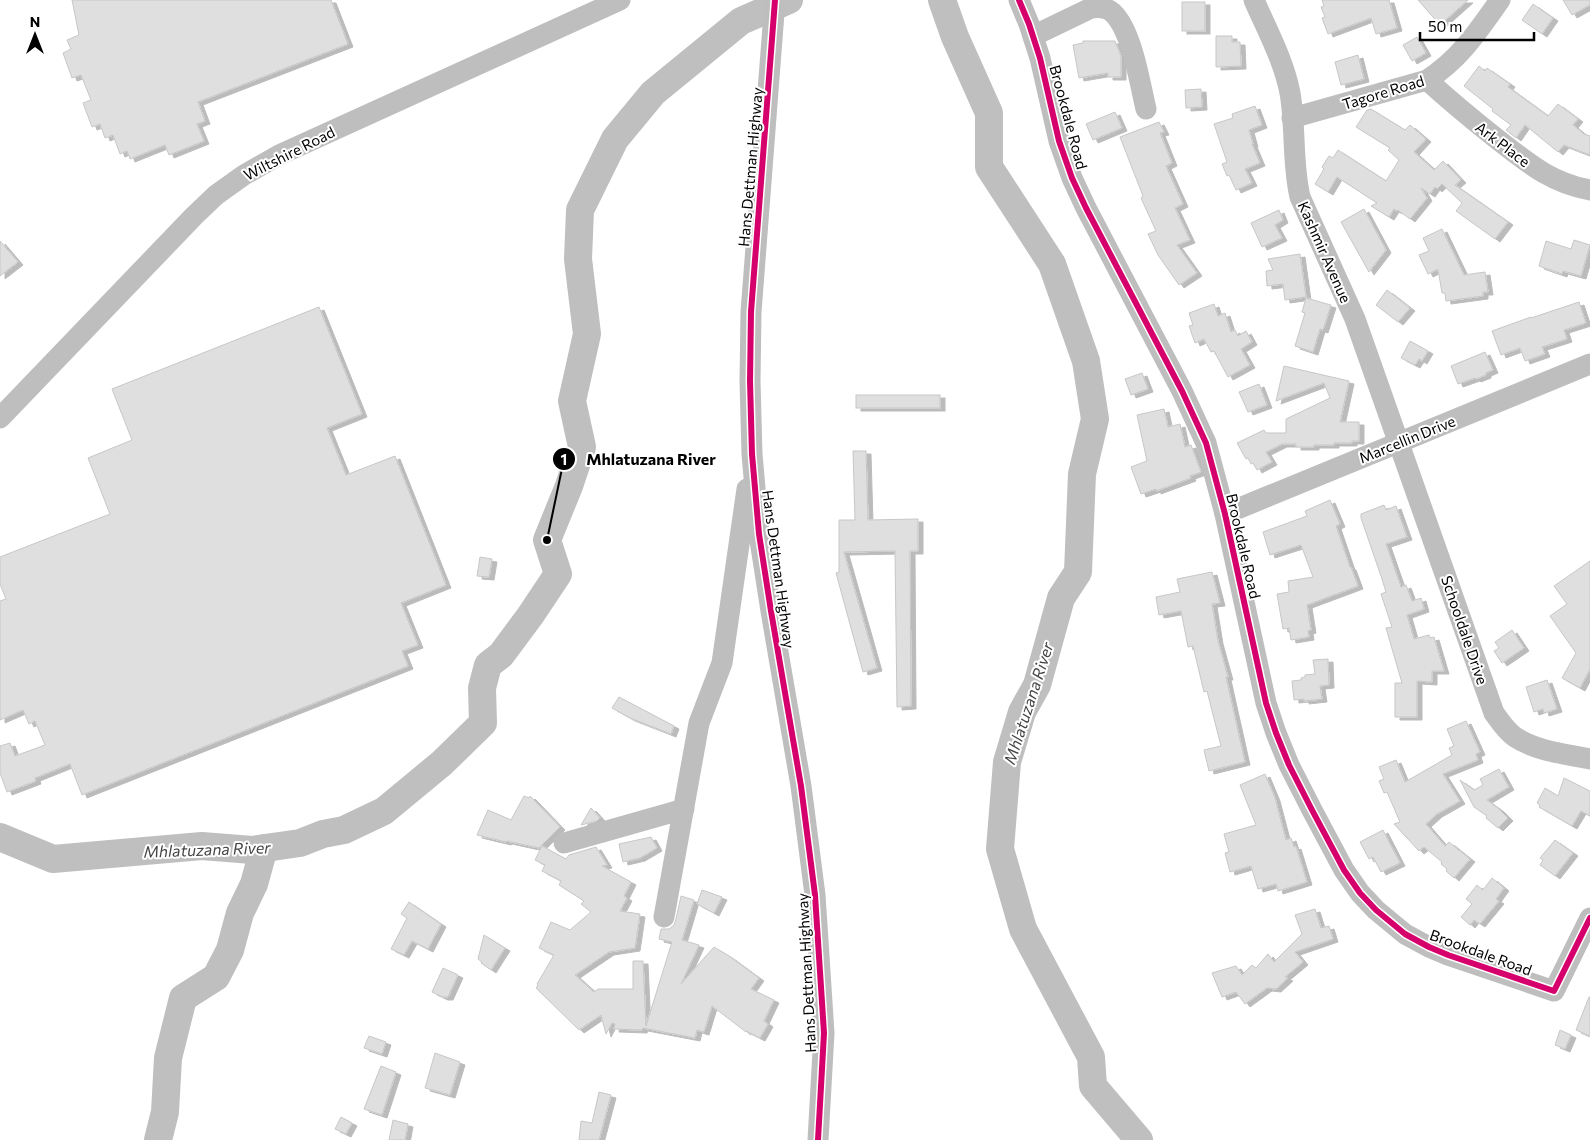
<svg xmlns="http://www.w3.org/2000/svg" width="1590" height="1140" viewBox="0 0 1590 1140" font-family="Commissioner,sans-serif">
<style>
.lines{fill:none;stroke-linecap:round;stroke-linejoin:round}
.river{stroke:#bfbfbf;stroke-width:28}
.building{fill:#dfdfdf;stroke:#c7c7c7;filter:url(#shadow)}
.minor{stroke:#bebebe;stroke-width:21}
.cycleway-casing{stroke:#fff;stroke-width:9}
.cycleway{stroke:#d6006c;stroke-width:6}
.labels{text-anchor:middle;dominant-baseline:central;stroke-width:4;stroke-linejoin:round;paint-order:stroke}
.street-label{font-size:15px;fill:#000;stroke:#fff}
.water-label{font-size:16px;font-style:italic;fill:#444;stroke:#fff}
.leader{fill:none;stroke:#000;stroke-width:2}
.callout-dot{fill:#000;stroke:#fff;stroke-width:2}
.mark-label{font-size:15px;text-anchor:middle;font-weight:bold;fill:#fff}
.callout-label{font-size:16px;text-anchor:middle;font-weight:bold;fill:#000;stroke:#fff;stroke-width:4;stroke-linejoin:round;paint-order:stroke}
</style>
<defs>
<filter id="shadow"><feDropShadow dx="5" dy="3" stdDeviation="0" flood-color="#0004"/></filter>
</defs>
<rect width="100%" height="100%" fill="#fff"/>
<g class="lines">
<!-- river -->
<g class="river">
<polyline points="942,0 955,37 989,113 989,167 1052,264 1086,361 1095,419 1082,474 1078,572 1061,598 1037,685 1022,712 1007,762 1000,849 1023,929 1091,1057 1093,1086 1139,1140"/>
<polyline points="0,837 53,859 202,846 252,850 300,843 323,834 344,830 384,811 442,763 483,723 482,688 488,665 501,655 530,616 558,574 547,540 569,486 582,447 572,401 587,334 578,259 580,210 615,139 653,93 741,21 789,0"/>
<polyline points="158,1140 165,1112 168,1058 183,998 216,977 230,950 240,913 254,884 262,855 265,848"/>
</g>
</g>
<!-- building -->
<g class="building">
<polygon points="72,0 331,0 348,44 198,102 205,121 197,124 204,141 169,155 165,145 130,159 127,151 120,154 113,135 105,138 100,124 92,127 83,103 91,100 81,75 72,78 63,53 71,49 67,40 79,35"/>
<polygon points="1322,0 1389,0 1397,28 1376,34 1371,18 1328,34 1322,18 1325,17 1321,7 1324,6"/>
<polygon points="1418,0 1468,0 1440,25"/>
<polygon points="1563,0 1590,0 1590,5 1572,15"/>
<rect x="1182" y="2" width="23" height="29"/>
<polygon points="1533,4 1553,18 1542,34 1522,20"/>
<polygon points="1216,36 1232,36 1232,42 1240,42 1241,66 1216,67"/>
<polygon points="1417,37 1426,53 1412,61 1403,45"/>
<polygon points="1083,41 1115,41 1121,56 1121,77 1108,77 1108,73 1079,78 1073,45 1083,43"/>
<polygon points="1358,55 1364,79 1341,85 1335,62"/>
<polygon points="1479,66 1485,71 1487,68 1510,84 1508,87 1548,116 1558,104 1578,119 1573,125 1584,134 1590,136 1590,155 1564,145 1558,152 1525,125 1516,138 1506,130 1511,125 1492,111 1493,109 1464,86"/>
<polygon points="1201,89 1202,107 1186,108 1185,90"/>
<polygon points="1255,106 1262,125 1249,130 1253,144 1252,144 1260,163 1245,169 1252,183 1236,190 1229,175 1227,176 1222,164 1227,162 1214,124 1233,118 1232,114"/>
<polygon points="1371,109 1405,130 1410,125 1426,139 1414,152 1434,170 1443,161 1461,180 1455,185 1508,222 1495,239 1456,211 1462,203 1442,184 1437,189 1435,187 1430,194 1421,188 1427,198 1410,219 1398,210 1397,211 1394,209 1389,217 1371,206 1377,203 1337,177 1328,192 1315,184 1324,169 1322,167 1329,156 1333,158 1338,150 1386,181 1399,160 1388,150 1390,148 1356,127 1367,110"/>
<polygon points="1115,112 1122,128 1093,140 1086,124"/>
<polygon points="1159,122 1164,132 1160,133 1172,163 1166,166 1183,204 1175,208 1190,240 1177,245 1197,273 1179,285 1158,255 1148,234 1156,231 1141,198 1143,196 1120,137"/>
<polygon points="1364,209 1386,250 1369,272 1341,222"/>
<polygon points="1279,210 1283,220 1275,225 1282,238 1262,247 1251,223"/>
<polygon points="1442,229 1464,275 1485,272 1488,292 1483,292 1483,296 1446,301 1445,293 1442,293 1438,269 1428,274 1419,255 1429,251 1423,238"/>
<polygon points="1574,240 1590,245 1581,276 1563,271 1562,274 1539,266 1546,241 1571,249"/>
<polygon points="0,241 18,262 0,276"/>
<polygon points="1300,254 1306,297 1285,300 1283,284 1267,286 1266,271 1273,270 1268,259"/>
<polygon points="1387,290 1410,308 1398,322 1376,305"/>
<polygon points="1306,298 1331,305 1323,330 1320,329 1313,352 1295,346 1305,313 1302,312"/>
<polygon points="1579,302 1586,323 1564,330 1567,339 1542,347 1545,354 1525,361 1520,348 1501,355 1492,331 1531,317 1531,318"/>
<polygon points="1214,304 1218,316 1225,313 1231,332 1235,330 1238,336 1246,331 1252,342 1241,349 1250,365 1228,377 1214,351 1211,352 1204,339 1195,343 1189,326 1193,325 1189,313"/>
<polygon points="319,307 362,414 327,428 346,475 395,456 446,585 401,603 418,645 402,651 408,666 82,795 70,764 35,778 36,781 7,792 0,773 0,746 10,743 15,756 45,745 35,721 29,724 23,710 0,720 0,601 6,599 0,584 0,557 110,514 88,458 132,440 112,389"/>
<polygon points="1410,341 1428,351 1422,361 1419,359 1415,365 1401,358"/>
<polygon points="1485,352 1493,370 1486,373 1486,375 1476,379 1475,378 1458,384 1451,366"/>
<polygon points="1284,366 1349,381 1340,422 1359,422 1359,441 1352,441 1352,443 1334,443 1334,445 1314,445 1314,447 1296,447 1296,444 1282,444 1266,452 1272,462 1257,470 1253,463 1251,464 1248,458 1246,459 1237,443 1264,430 1266,433 1286,433 1286,419 1330,398 1324,383 1276,401"/>
<polygon points="1142,373 1148,389 1131,395 1125,379"/>
<polygon points="1259,384 1267,405 1248,412 1239,392"/>
<rect x="856" y="395" width="84" height="13"/>
<polygon points="1164,409 1168,427 1180,424 1185,447 1191,445 1201,472 1190,476 1191,478 1156,491 1156,489 1141,494 1131,467 1147,461 1137,415"/>
<polygon points="853,451 866,451 868,520 918,519 918,551 910,551 911,706 897,707 895,551 844,552 877,668 863,672 836,573 839,572 839,520 855,520"/>
<polygon points="1330,500 1340,524 1336,526 1350,567 1351,567 1358,586 1307,605 1311,630 1308,631 1309,637 1291,640 1289,628 1283,629 1277,594 1289,592 1288,581 1313,577 1301,545 1270,555 1263,532 1307,516 1305,511"/>
<polygon points="1384,505 1386,510 1396,506 1407,537 1386,544 1401,587 1406,585 1412,601 1421,598 1424,609 1407,615 1414,639 1429,635 1430,638 1434,637 1444,671 1432,671 1432,682 1417,681 1417,717 1395,717 1395,683 1402,683 1386,628 1392,627 1381,594 1386,592 1382,579 1361,518 1361,514"/>
<polygon points="480,557 492,559 489,577 477,576"/>
<polygon points="1590,561 1590,669 1580,688 1562,678 1576,653 1550,616 1567,604 1554,586"/>
<polygon points="1212,572 1220,603 1212,604 1218,641 1228,677 1226,677 1245,762 1209,771 1204,750 1221,746 1207,691 1204,692 1193,646 1188,647 1181,611 1159,615 1156,597 1180,592 1177,579"/>
<polygon points="1512,630 1524,648 1502,663 1494,651 1499,648 1495,642"/>
<polygon points="1328,659 1329,685 1320,686 1322,699 1304,701 1304,699 1294,700 1292,681 1301,680 1301,678 1305,677 1305,675 1315,674 1313,660"/>
<polygon points="1547,680 1557,709 1544,713 1543,709 1534,712 1526,687"/>
<polygon points="619,697 674,726 671,734 630,718 612,708"/>
<polygon points="1466,721 1480,752 1476,754 1478,760 1443,774 1460,801 1437,814 1426,824 1445,846 1449,842 1470,859 1454,878 1446,871 1447,869 1441,864 1442,862 1424,847 1419,851 1394,824 1400,822 1387,792 1384,793 1379,781 1384,779 1379,767 1396,760 1405,782 1452,755 1449,748 1454,746 1447,729"/>
<polygon points="1499,769 1509,787 1487,800 1499,809 1508,818 1498,828 1486,818 1487,816 1474,807 1460,780 1474,790 1483,785 1480,779"/>
<polygon points="1265,774 1275,798 1286,840 1291,838 1294,847 1296,846 1307,882 1278,891 1276,884 1258,889 1251,866 1230,872 1225,853 1229,852 1224,834 1256,825 1240,785"/>
<polygon points="1564,778 1590,791 1590,816 1581,811 1572,826 1539,807 1540,805 1537,803 1545,788 1558,796"/>
<polygon points="524,796 529,798 530,796 560,827 539,848 507,841 506,842 477,835 488,810 511,820"/>
<polygon points="591,808 600,818 597,821 581,825"/>
<polygon points="1383,830 1400,863 1381,872 1373,857 1369,859 1360,842"/>
<polygon points="651,837 657,848 640,858 623,862 619,844"/>
<polygon points="1555,840 1573,853 1555,876 1540,865 1543,860 1540,858"/>
<polygon points="542,846 566,859 569,855 596,847 607,865 602,866 631,882 624,896 627,898 620,911 640,914 635,948 609,952 575,975 594,992 598,989 633,989 633,961 643,961 646,1026 672,942 659,939 661,929 669,929 674,925 676,919 681,896 694,900 682,940 699,945 681,984 714,947 729,956 759,978 751,989 774,1000 764,1021 768,1024 760,1038 746,1031 746,1032 712,1006 704,1032 697,1030 695,1038 643,1028 642,1030 614,1029 615,1024 612,1023 606,1034 601,1015 579,1030 536,988 538,985 537,984 554,955 539,948 551,922 570,930 591,912 581,904 584,901 559,885 561,881 542,871 545,865 535,860"/>
<polygon points="1492,878 1504,888 1496,899 1499,901 1480,924 1474,920 1470,925 1461,917 1472,904 1466,899 1477,885 1483,890"/>
<polygon points="702,890 722,897 714,913 697,904"/>
<polygon points="409,902 441,924 428,949 412,941 404,955 391,949 407,918 401,914"/>
<polygon points="1315,909 1321,928 1329,926 1333,939 1295,952 1303,962 1285,977 1288,978 1276,989 1267,988 1245,1004 1236,992 1222,997 1212,973 1236,966 1242,975 1252,965 1256,968 1268,954 1274,962 1302,934 1295,915"/>
<polygon points="484,935 505,948 491,970 481,963 482,962 478,959"/>
<polygon points="443,968 458,975 448,997 443,997 432,992"/>
<polygon points="1589,997 1590,997 1590,1036 1576,1030"/>
<polygon points="1560,1030 1571,1035 1565,1049 1555,1045"/>
<polygon points="369,1036 386,1042 382,1054 364,1048"/>
<polygon points="435,1053 460,1062 450,1095 425,1088"/>
<polygon points="381,1066 396,1072 382,1115 364,1109"/>
<polygon points="599,1092 611,1095 599,1140 579,1140 581,1121 592,1123"/>
<polygon points="341,1117 352,1123 346,1134 335,1129"/>
<polygon points="393,1120 408,1124 405,1140 389,1140"/>
</g>
<g class="lines">
<!-- minor -->
<g class="minor">
<polyline points="775,0 751,312 750,381 752,454 759,534 771,611 801,786 815,895 824,1033 818,1140"/>
<polyline points="1019,0 1029,24 1040,58 1059,141 1072,178 1086,208 1182,391 1206,443 1225,514 1266,703 1276,733 1289,765 1312,810 1344,870 1360,893 1376,910 1405,934 1429,947 1448,955 1554,991 1590,918"/>
<path d="M1254,0C1267,30 1284,61 1290,93C1296,128 1292,163 1300,197L1355,319L1494,713C1500,721 1506,731 1515,737C1536,751 1565,754 1590,759"/>
<path d="M1033,36L1091,8C1099,7 1107,7 1113,13C1132,31 1140,84 1146,109"/>
<path d="M1427,80C1450,101 1473,120 1497,139C1528,163 1551,183 1590,190"/>
<path d="M1292,118L1427,80C1460,59 1478,31 1500,0"/>
<polyline points="0,418 194,216 216,195 244,175 279,155 620,0"/>
<polyline points="1225,514 1590,364"/>
<polyline points="564,843 684,809"/>
<polyline points="664,917 699,723 722,663 747,489"/>
</g>
<defs>
<g id="cycleway">
<polyline points="775,0 751,312 750,381 752,454 759,534 771,611 801,786 815,895 824,1033 818,1140"/>
<polyline points="1019,0 1029,24 1040,58 1059,141 1072,178 1086,208 1182,391 1206,443 1225,514 1266,703 1276,733 1289,765 1312,810 1344,870 1360,893 1376,910 1405,934 1429,947 1448,955 1554,991 1590,918"/>
</g>
</defs>
<!-- cycleway casing -->
<use href="#cycleway" class="cycleway-casing"/>
<!-- cycleway -->
<use href="#cycleway" class="cycleway"/>
</g>
<g class="labels">
<!-- street labels -->
<g class="street-label">
<text transform="translate(1383 92) rotate(-17)">Tagore Road</text>
<text transform="translate(1069 117) rotate(75)">Brookdale Road</text>
<text transform="translate(1503 144) rotate(37)">Ark Place</text>
<text transform="translate(289 153) rotate(-27)">Wiltshire Road</text>
<text transform="translate(750 167) rotate(-85)">Hans Dettman Highway</text>
<text transform="translate(1325 252) rotate(66)">Kashmir Avenue</text>
<text transform="translate(1407 439) rotate(-22)">Marcellin Drive</text>
<text transform="translate(1244 546) rotate(77)">Brookdale Road</text>
<text transform="translate(779 569) rotate(82)">Hans Dettman Highway</text>
<text transform="translate(1465 630) rotate(71)">Schooldale Drive</text>
<text transform="translate(1481 952) rotate(20)">Brookdale Road</text>
<text transform="translate(806 973) rotate(-93)">Hans Dettman Highway</text>
</g>
<!-- water labels -->
<g class="water-label">
<text transform="translate(1028 703) rotate(-72)">Mhlatuzana River</text>
<text transform="translate(207 849) rotate(-2)">Mhlatuzana River</text>
</g>
</g>
<!-- callouts -->
<path class="leader" d="M547 540L564 459"/>
<g class="callout-dot">
<circle cx="547" cy="540" r="5"/>
<circle cx="564" cy="459" r="12"/>
</g>
<g class="mark-label">
<text x="564" y="465">1</text>
</g>
<g class="callout-label">
<text x="651" y="465">Mhlatuzana River</text>
</g>
<!-- north arrow -->
<g transform="translate(35 35)" stroke="#ffffff" stroke-width="4" paint-order="stroke">
<path d="M0-4L9 19L0 12L-9 19Z" fill="#000000"/>
<text y="-8" font-size="14" font-weight="bold" text-anchor="middle" fill="#000000">N</text>
</g>
<!-- scale -->
<path d="M1420 32v8h114v-8" fill="none" stroke="#000000" stroke-width="2.5"/>
<text x="1428" y="32" font-size="15" fill="#000000" stroke="#ffffff" stroke-width="4" paint-order="stroke">50 m</text>
</svg>
